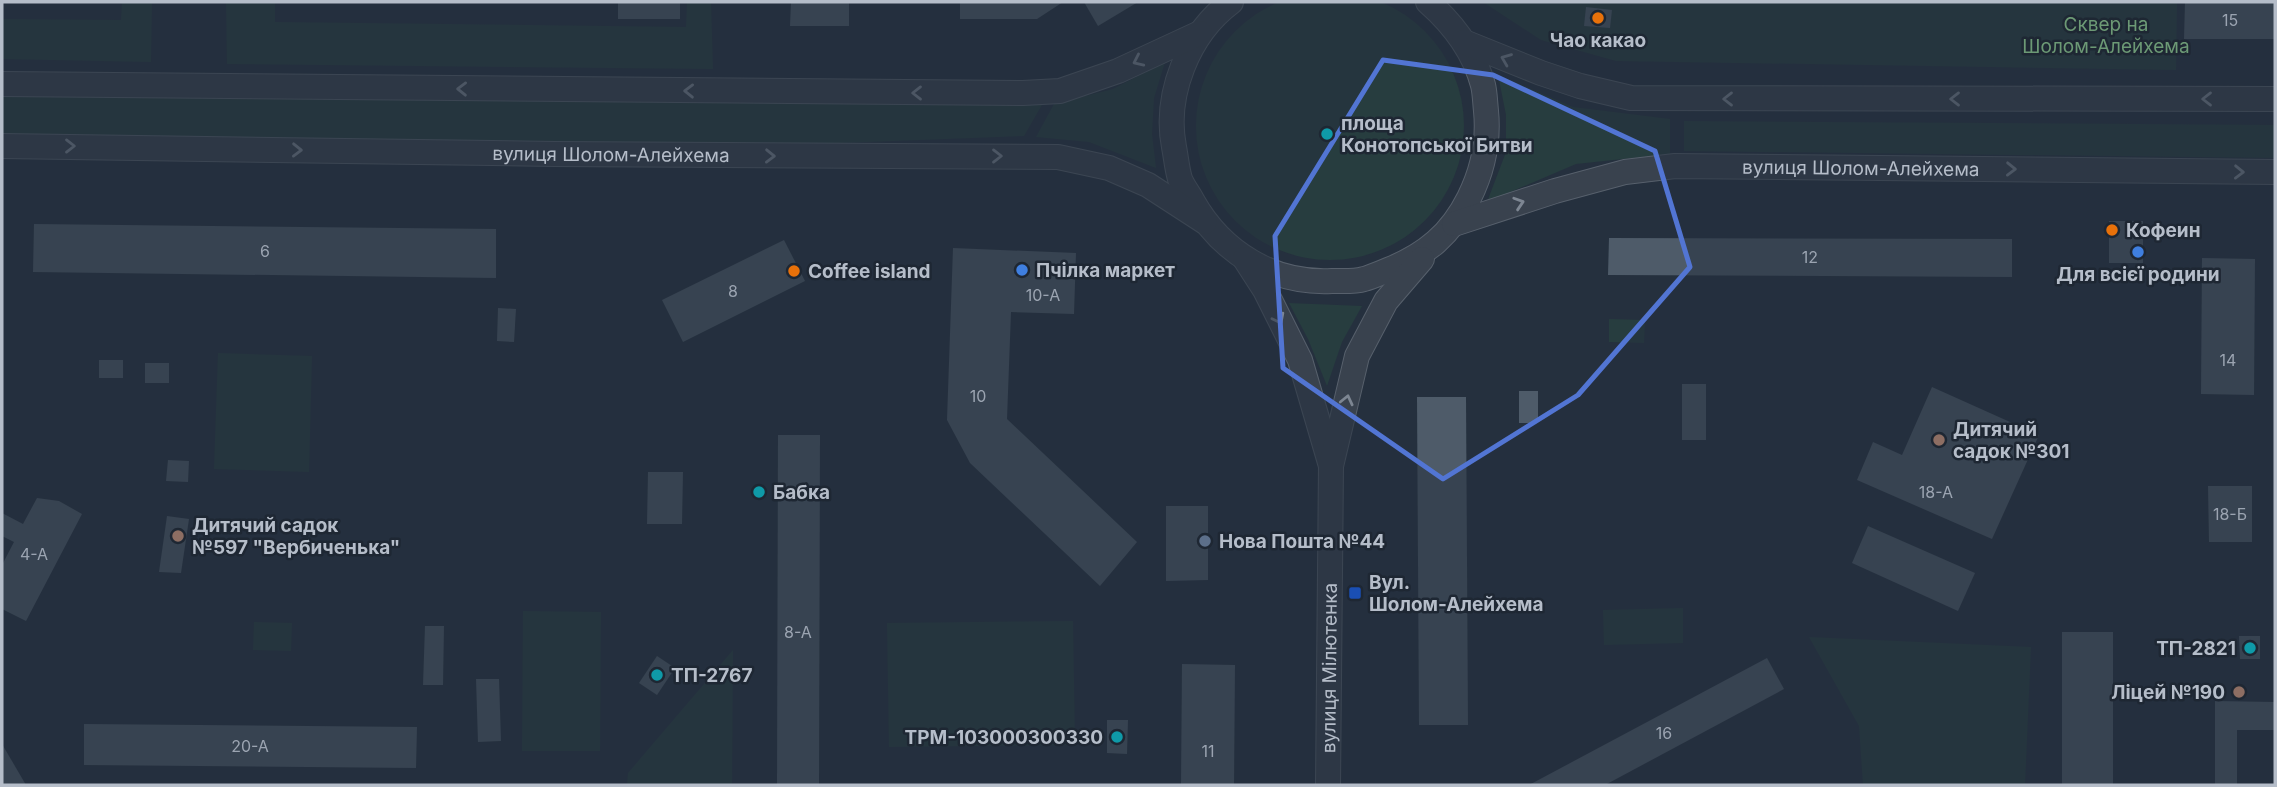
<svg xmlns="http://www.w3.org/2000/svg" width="2277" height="787" viewBox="0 0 2277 787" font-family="Inter,sans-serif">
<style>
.green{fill:#273d3f}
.building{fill:#4e5b69}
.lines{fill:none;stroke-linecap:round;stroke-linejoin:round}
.minor-casing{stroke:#57606c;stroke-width:26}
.minor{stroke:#39424e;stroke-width:24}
.oneway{stroke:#7d8692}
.marked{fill:none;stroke:#5275d3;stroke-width:5;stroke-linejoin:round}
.food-dot{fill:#e8710a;stroke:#1e2733;stroke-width:2.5}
.culture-dot{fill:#0f9aa8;stroke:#1e2733;stroke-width:2.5}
.shop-dot{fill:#3f7fe0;stroke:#1e2733;stroke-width:2.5}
.education-dot{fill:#8d6e63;stroke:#1e2733;stroke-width:2.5}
.service-dot{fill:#5c6f8a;stroke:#1e2733;stroke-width:2.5}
.transit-dot{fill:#1a4fb4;stroke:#1e2733;stroke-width:2.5}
.labels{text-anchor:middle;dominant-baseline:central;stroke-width:5;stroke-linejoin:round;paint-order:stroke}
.number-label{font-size:16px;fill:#9ba4b1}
.park-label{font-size:19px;fill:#6c9975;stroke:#1e2733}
.poi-label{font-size:19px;font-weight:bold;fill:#b5bdc9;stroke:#1e2733;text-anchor:start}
.street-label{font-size:19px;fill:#b5bdc9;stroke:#1e2733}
</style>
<rect width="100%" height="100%" fill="#25303e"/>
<!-- green -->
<g class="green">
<circle cx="1330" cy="126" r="134"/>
<polygon points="122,2 152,2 151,62 2,59 2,19 121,20"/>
<polygon points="226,2 275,2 275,22 686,27 687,2 711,2 713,69 227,64"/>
<polygon points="1483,2 2177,2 2176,70 1616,61 1541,40"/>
<polygon points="1165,62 1154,98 1152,134 1156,168 1089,142 1036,137 1054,104 1113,89"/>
<polygon points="1498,75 1573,107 1670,119 1670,154 1576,164 1487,202 1506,152 1506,115"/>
<polygon points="2,84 1043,103 1024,136 555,154 2,146"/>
<polygon points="1684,121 2275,125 2275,158 1684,151"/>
<polygon points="1289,303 1362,306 1342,342 1327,386 1308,339"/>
<polygon points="1609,319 1645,320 1644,343 1609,342"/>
<polygon points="218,353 312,356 309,472 214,469"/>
<polygon points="1683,608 1683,643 1604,645 1603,610"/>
<polygon points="523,611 601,612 600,751 522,751"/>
<polygon points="1073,621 1075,745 889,747 887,623"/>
<polygon points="254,622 292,623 291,651 253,650"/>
<polygon points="1809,637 2031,647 2025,785 1863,785 1859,726"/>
<polygon points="733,650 732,785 627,785 628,773"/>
</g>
<!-- building -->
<g class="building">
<rect x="618" y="2" width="62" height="17"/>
<polygon points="791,2 849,2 849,26 790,26"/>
<polygon points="960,2 1063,2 1037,19 960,19"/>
<polygon points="1084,2 1138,2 1098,26"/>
<polygon points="2185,2 2275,2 2275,39 2184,39"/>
<polygon points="1586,7 1612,10 1610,28 1584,26"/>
<rect x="2109" y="221" width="34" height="42"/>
<polygon points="34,224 496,229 496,278 33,272"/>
<polygon points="1609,238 2012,239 2012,277 1608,275"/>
<polygon points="784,240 805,281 683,342 662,300"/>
<polygon points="953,248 1076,253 1074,314 1011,312 1007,419 1137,542 1100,586 970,463 947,420"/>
<polygon points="2202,258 2255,259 2254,395 2201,394"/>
<polygon points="498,308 516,309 514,342 497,341"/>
<rect x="99" y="360" width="24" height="18"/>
<rect x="145" y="363" width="24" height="20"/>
<rect x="1682" y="384" width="24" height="56"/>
<polygon points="1932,387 2039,435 1992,539 1857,480 1873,442 1902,455"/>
<rect x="1519" y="391" width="19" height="32"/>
<polygon points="1417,397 1466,397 1468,725 1419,725"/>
<polygon points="778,435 820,435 819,785 777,785"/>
<polygon points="168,460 189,461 188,482 166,481"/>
<polygon points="648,472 683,472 682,524 647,524"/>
<polygon points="2208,486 2252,486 2252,542 2209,542"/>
<polygon points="37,498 59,501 82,514 26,621 2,609 2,565 14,542 2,536 2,513 23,524"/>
<polygon points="1166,506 1208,506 1208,580 1166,581"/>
<polygon points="167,516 189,519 181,573 159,572"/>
<polygon points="1868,526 1975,573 1958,611 1852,563"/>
<polygon points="425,626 444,626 443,685 423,685"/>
<rect x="2062" y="632" width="51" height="153"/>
<polygon points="2239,636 2260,636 2260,659 2240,659"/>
<polygon points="657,656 675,668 657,695 639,683"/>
<polygon points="1767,658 1784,689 1605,785 1529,785"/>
<polygon points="1182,664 1235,665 1234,785 1181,785"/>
<polygon points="476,679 499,679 501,741 478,742"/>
<polygon points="2215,701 2275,702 2275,730 2237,730 2237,785 2215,785"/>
<polygon points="1107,720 1128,720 1127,754 1107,753"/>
<polygon points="84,724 417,727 416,768 84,765"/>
<polygon points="2,744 26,785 2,785"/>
</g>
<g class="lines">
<defs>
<g id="minor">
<path d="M1231,2C1188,34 1164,95 1174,147C1176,157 1177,169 1180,179C1183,187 1189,194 1193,202C1222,253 1273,284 1332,281C1342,281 1354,282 1364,279C1372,277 1380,273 1388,270C1426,255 1451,234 1469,198C1483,170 1489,141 1486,111C1485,102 1485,93 1483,85C1474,52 1453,24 1428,2"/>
<polyline points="1464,42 1541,73 1580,86 1631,98 2275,99"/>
<polyline points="2,84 1023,93 1060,91 1118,71 1200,33"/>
<path id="s1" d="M2,146L555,154L1058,157L1109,168L1148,185L1205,222"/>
<path id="s2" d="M1454,224L1555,191L1625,172L1675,166L2275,172"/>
<polyline points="1245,259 1265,290 1300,360 1331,466"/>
<path id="s3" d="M1328,785L1331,466L1357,356L1386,301L1422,259"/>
</g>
</defs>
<!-- minor casing -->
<use href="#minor" class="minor-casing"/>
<!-- minor -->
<use href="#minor" class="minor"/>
</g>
<!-- one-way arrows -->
<defs><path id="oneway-chevron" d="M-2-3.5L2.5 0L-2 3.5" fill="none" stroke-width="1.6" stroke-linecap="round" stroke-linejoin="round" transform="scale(1.75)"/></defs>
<g class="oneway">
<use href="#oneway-chevron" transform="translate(1506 59) rotate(-158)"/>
<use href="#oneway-chevron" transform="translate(1138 61) rotate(155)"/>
<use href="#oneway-chevron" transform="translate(462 89) rotate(-179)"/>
<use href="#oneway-chevron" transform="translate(689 91) rotate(-179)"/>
<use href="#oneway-chevron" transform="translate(917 93) rotate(-180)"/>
<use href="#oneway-chevron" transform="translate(1728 99) rotate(-180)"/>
<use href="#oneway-chevron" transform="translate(1955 99) rotate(-180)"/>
<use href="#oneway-chevron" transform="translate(2207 99) rotate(-180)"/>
<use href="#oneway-chevron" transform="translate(70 146)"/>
<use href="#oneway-chevron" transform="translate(297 150) rotate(1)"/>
<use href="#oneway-chevron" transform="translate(770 156) rotate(1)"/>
<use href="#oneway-chevron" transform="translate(997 156)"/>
<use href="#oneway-chevron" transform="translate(2011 169) rotate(1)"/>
<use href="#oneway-chevron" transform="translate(2239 172) rotate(1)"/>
<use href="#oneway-chevron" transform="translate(1519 203) rotate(-18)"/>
<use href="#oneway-chevron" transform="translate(1279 319) rotate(63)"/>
<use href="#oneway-chevron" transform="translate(1347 400) rotate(-77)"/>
</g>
<!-- marked area -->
<path d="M0 0H2277V787H0ZM1383,60L1493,75L1655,151L1690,267L1578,395L1443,479L1283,368L1275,236Z" fill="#25303e" fill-opacity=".55" fill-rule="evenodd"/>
<path class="marked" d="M1383,60L1493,75L1655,151L1690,267L1578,395L1443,479L1283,368L1275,236Z"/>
<!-- markers -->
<g class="food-dot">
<circle cx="1598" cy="18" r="7"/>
<circle cx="2112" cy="230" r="7"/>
<circle cx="794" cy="271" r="7"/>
</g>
<g class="culture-dot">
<circle cx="1327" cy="134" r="7"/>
<circle cx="759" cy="492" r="7"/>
<circle cx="2250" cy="648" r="7"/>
<circle cx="657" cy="675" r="7"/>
<circle cx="1117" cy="737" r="7"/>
</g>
<g class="shop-dot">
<circle cx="2138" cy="252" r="7"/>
<circle cx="1022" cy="270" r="7"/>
</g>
<g class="education-dot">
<circle cx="1939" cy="440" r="7"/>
<circle cx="178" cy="536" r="7"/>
<circle cx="2239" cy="692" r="7"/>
</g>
<circle class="service-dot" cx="1205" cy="541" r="7"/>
<rect class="transit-dot" x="1348" y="586" width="14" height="14" rx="3.5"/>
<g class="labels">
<!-- number labels -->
<g class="number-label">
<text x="2230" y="20">15</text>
<text x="265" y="251">6</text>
<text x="1810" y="257">12</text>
<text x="733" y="291">8</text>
<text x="1043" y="295">10-А</text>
<text x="2228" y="360">14</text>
<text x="978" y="396">10</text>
<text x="1936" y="492">18-А</text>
<text x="2230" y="514">18-Б</text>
<text x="34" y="554">4-А</text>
<text x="798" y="632">8-А</text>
<text x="1664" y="733">16</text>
<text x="250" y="746">20-А</text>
<text x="1208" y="751">11</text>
</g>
<!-- park labels -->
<g class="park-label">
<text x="2106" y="24">Сквер на<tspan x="2106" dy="22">Шолом-Алейхема</tspan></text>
</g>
<!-- poi labels -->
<g class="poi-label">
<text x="1598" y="40" text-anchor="middle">Чао какао</text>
<text x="1341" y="123">площа<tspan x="1341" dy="22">Конотопської Битви</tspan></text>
<text x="2126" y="230">Кофеин</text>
<text x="1036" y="270">Пчілка маркет</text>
<text x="808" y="271">Coffee island</text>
<text x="2138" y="274" text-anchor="middle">Для всієї родини</text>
<text x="1953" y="429">Дитячий<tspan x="1953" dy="22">садок №301</tspan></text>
<text x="773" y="492">Бабка</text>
<text x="192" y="525">Дитячий садок<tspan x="192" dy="22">№597 "Вербиченька"</tspan></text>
<text x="1219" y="541">Нова Пошта №44</text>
<text x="1369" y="582">Вул.<tspan x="1369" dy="22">Шолом-Алейхема</tspan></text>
<text x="2236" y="648" text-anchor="end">ТП-2821</text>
<text x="671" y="675">ТП-2767</text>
<text x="2225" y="692" text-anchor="end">Ліцей №190</text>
<text x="1103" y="737" text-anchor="end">ТРМ-103000300330</text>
</g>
<!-- street labels -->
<g class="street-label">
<text stroke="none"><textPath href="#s1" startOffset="609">вулиця Шолом-Алейхема</textPath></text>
<text stroke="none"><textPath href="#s2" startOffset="415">вулиця Шолом-Алейхема</textPath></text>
<text stroke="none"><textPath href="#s3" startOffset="117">вулиця Мілютенка</textPath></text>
</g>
</g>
<!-- border -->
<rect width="2277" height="787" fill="none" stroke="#b5bdc9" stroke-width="7"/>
</svg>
